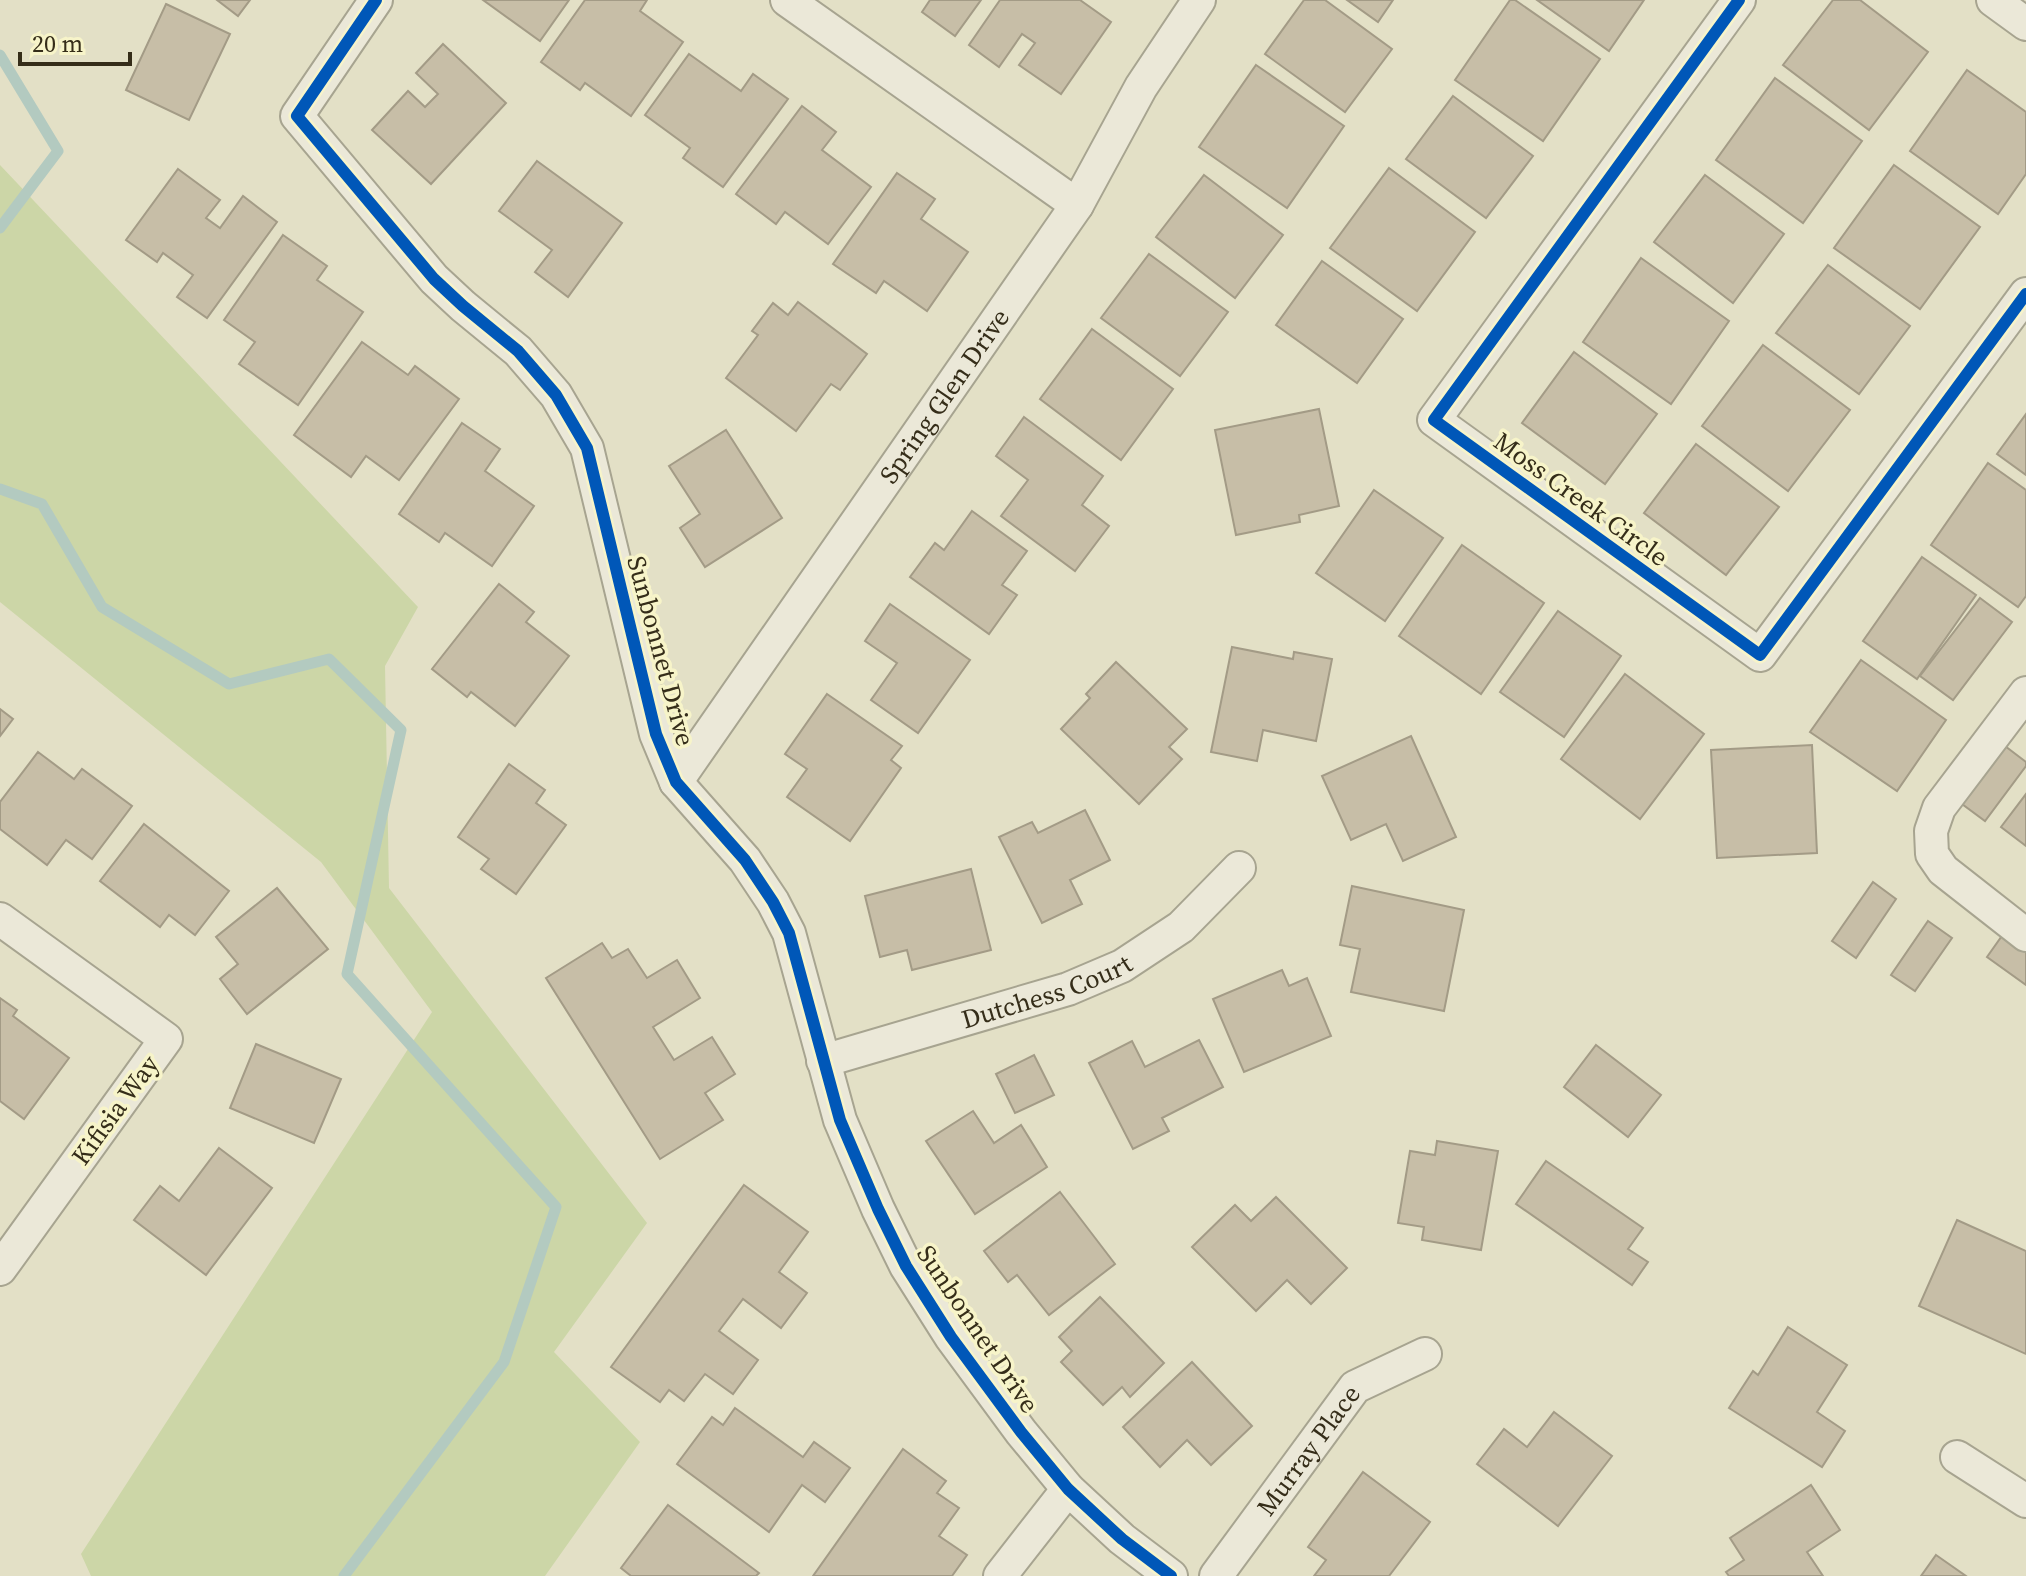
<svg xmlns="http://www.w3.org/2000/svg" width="2026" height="1576" viewBox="0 0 2026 1576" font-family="'Source Serif 4',serif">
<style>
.green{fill:#ccd6a7}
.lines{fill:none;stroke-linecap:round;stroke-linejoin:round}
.stream{stroke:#b3cac0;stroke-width:11}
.building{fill:#c7bea7;stroke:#a39b86;stroke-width:2}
.minor-casing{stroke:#a7a490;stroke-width:36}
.minor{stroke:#ebe8d8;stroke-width:32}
.cycleway-casing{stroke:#f7f4c9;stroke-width:17}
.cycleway{stroke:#0057b8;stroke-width:12}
.labels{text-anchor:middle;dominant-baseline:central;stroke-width:7;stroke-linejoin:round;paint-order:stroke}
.street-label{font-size:26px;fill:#352d19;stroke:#f7f4c9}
</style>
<rect width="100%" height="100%" fill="#e3e0c6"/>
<!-- green -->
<polygon class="green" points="0,165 418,607 385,666 389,888 647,1223 554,1352 640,1442 545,1576 91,1576 81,1554 432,1012 321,862 0,602"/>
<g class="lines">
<!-- stream -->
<g class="stream">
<polyline points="0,55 58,151 0,228"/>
<polyline points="0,489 42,504 102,607 229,684 329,659 401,730 347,974 556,1207 504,1362 344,1576"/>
</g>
</g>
<!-- building -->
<g class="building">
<polygon points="217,0 250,0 238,16"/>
<polygon points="483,0 569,0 540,41"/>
<polygon points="585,0 647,0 640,11 683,42 631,116 585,83 580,90 541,62"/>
<polygon points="930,0 981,0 955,36 922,12"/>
<polygon points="1000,0 1080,0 1111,22 1061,94 1019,65 1035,43 1022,34 999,67 969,45"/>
<polygon points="1304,0 1325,0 1392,49 1345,112 1265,54"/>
<polygon points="1347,0 1393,0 1378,22"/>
<polygon points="1510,0 1515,0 1600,59 1543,141 1455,80"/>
<polygon points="1537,0 1644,0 1609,51"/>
<polygon points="1833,0 1860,0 1928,52 1869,130 1783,65"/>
<polygon points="166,4 230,34 189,120 126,90"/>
<polygon points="443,44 506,103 431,184 372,130 408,91 425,107 438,94 416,73"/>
<polygon points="689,54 741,91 753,74 788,99 723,187 683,158 690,148 645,115"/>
<polygon points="1256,65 1344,126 1287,208 1199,147"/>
<polygon points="1967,70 2026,112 2026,174 1998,214 1910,151"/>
<polygon points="1775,78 1862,141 1803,223 1716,160"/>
<polygon points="1453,96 1533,156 1486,218 1406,159"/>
<polygon points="802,106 836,132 822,150 871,187 828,244 785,212 776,224 736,194"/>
<polygon points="537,161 622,223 568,297 535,272 552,250 499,211"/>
<polygon points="1894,165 1980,227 1920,309 1834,248"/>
<polygon points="1389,168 1475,232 1417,311 1330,248"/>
<polygon points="178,169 220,200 206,218 220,228 243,196 277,222 207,318 177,297 193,275 163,253 157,262 126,240"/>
<polygon points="897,173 935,199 921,219 968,252 927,311 884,281 876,293 833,264"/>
<polygon points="1204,175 1283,235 1235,298 1156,237"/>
<polygon points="1705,175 1784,234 1733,303 1654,242"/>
<polygon points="283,235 327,266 317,280 363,312 298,405 239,364 255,342 224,320"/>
<polygon points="1149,254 1228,312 1180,376 1101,318"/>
<polygon points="1641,258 1729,321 1671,404 1583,342"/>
<polygon points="1322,261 1403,319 1357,383 1276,325"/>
<polygon points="1828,265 1910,326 1859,394 1776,333"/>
<polygon points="798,302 867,354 840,390 831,384 796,431 726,378 758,335 752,331 773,303 788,315"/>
<polygon points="1092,329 1173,389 1121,460 1040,399"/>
<polygon points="362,342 408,375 415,366 459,399 399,480 366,456 351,477 294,435"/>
<polygon points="1763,345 1850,410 1788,491 1702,426"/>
<polygon points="1574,352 1657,414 1605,484 1522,423"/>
<polygon points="1319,409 1339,506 1299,515 1300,522 1236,535 1215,430"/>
<polygon points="2026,414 2026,475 1997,454"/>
<polygon points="1024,417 1103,476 1082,505 1109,526 1075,571 1001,516 1028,480 996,456"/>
<polygon points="462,423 500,449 485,471 534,506 492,566 445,533 439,542 399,514"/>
<polygon points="726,430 782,518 705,567 680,528 700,514 669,466"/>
<polygon points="1696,444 1779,507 1726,575 1644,513"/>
<polygon points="1988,463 2026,490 2026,596 2018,607 1931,545"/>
<polygon points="1374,490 1443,538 1385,621 1316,573"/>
<polygon points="972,511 1027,551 1002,585 1017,595 989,634 910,577 935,543 944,550"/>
<polygon points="1462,545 1544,603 1481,694 1399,636"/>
<polygon points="1922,557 1976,595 1917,679 1863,641"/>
<polygon points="499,584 534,612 526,622 569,656 515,726 471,692 467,697 432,669"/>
<polygon points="1980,598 2012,622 1953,700 1920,676"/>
<polygon points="890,604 970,660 918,733 871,700 897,663 865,641"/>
<polygon points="1558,611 1621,656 1564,737 1500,692"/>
<polygon points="1232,647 1293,659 1294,652 1332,659 1316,741 1263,730 1257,761 1211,752"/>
<polygon points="1861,660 1946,720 1897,791 1810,732"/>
<polygon points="1116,662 1187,729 1169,747 1182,759 1139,804 1061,729 1090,698 1086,694"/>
<polygon points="1625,674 1704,734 1640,819 1561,759"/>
<polygon points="827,694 902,746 891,760 901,768 850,841 787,797 807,769 785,754"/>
<polygon points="0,709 13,719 0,736"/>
<polygon points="1411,736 1456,837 1403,861 1386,824 1351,840 1322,776"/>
<polygon points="1812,745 1817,853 1717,858 1711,750"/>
<polygon points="2005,746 2026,762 2026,766 1985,821 1962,804"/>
<polygon points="38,752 74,779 82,769 132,806 92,859 66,840 47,865 0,829 0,802"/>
<polygon points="509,764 545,790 536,803 566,825 516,894 481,869 489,859 458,837"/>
<polygon points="2026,794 2026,846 2001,827"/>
<polygon points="1085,810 1110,860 1070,880 1082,904 1042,923 999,837 1032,822 1038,833"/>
<polygon points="144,824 229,891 195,935 169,915 160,927 100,881"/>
<polygon points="971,869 991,950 912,970 907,950 880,957 865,896"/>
<polygon points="1873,882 1896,899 1856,958 1832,941"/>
<polygon points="1352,886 1464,910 1444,1011 1351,992 1360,949 1340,945"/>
<polygon points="277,888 328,949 247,1014 220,979 238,964 216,937"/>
<polygon points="1928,921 1952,938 1915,991 1891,975"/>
<polygon points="2004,933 2026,949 2026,985 1987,957"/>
<polygon points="602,943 612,958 628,949 647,978 677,960 700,998 653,1027 674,1060 712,1037 735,1074 705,1093 723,1120 660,1159 546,978"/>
<polygon points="1282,970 1289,986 1307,978 1331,1036 1244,1072 1213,999"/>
<polygon points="0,998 17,1010 13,1016 69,1058 24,1119 0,1101"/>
<polygon points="1199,1040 1223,1087 1162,1118 1169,1131 1133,1149 1089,1063 1132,1041 1145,1067"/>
<polygon points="256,1044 341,1079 314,1143 230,1108"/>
<polygon points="1596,1045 1661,1095 1628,1137 1564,1087"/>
<polygon points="1034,1055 1054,1095 1015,1113 996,1074"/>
<polygon points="973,1111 994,1143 1021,1125 1047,1167 975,1214 926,1141"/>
<polygon points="1437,1141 1498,1151 1481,1250 1422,1240 1424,1227 1398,1223 1410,1151 1435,1155"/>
<polygon points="219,1148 272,1188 206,1275 134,1220 160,1186 179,1201"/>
<polygon points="1546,1161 1643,1228 1628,1249 1648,1262 1632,1285 1516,1204"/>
<polygon points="744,1185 808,1232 779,1272 807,1293 781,1328 743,1299 719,1331 758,1360 733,1394 705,1374 684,1401 669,1390 660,1402 611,1367"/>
<polygon points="1060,1192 1115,1264 1049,1315 1017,1275 1008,1282 984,1251"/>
<polygon points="1276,1197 1347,1268 1311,1304 1287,1280 1256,1311 1192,1247 1235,1205 1251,1221"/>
<polygon points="1957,1220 2026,1251 2026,1354 1919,1306"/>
<polygon points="1100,1297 1164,1363 1130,1397 1122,1387 1103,1405 1061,1362 1072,1351 1059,1337"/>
<polygon points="1788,1327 1847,1365 1817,1412 1845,1431 1822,1467 1729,1408 1753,1371 1758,1375"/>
<polygon points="1192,1362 1252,1426 1211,1465 1187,1440 1160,1467 1123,1427"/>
<polygon points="735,1408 803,1457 814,1442 850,1468 825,1502 802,1485 769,1532 677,1464 712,1417 723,1425"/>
<polygon points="1554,1412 1612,1456 1558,1526 1477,1464 1504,1429 1527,1447"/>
<polygon points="903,1449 946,1481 937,1493 959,1508 939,1536 967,1555 952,1576 813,1576"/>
<polygon points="1363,1472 1430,1522 1389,1576 1314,1576 1326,1560 1308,1547"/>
<polygon points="1811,1485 1840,1530 1807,1552 1823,1576 1729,1576 1726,1572 1744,1560 1730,1538"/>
<polygon points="668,1505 759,1573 756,1576 631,1576 621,1568"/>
<polygon points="1936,1555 1966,1576 1921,1576"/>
</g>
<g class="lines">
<defs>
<g id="minor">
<polyline points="376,0 297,116 434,279 463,306 518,351 556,395 587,448 656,734 676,782 745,860 773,902 789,933 840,1120 878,1209 906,1266 951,1337 1021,1432 1068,1489 1122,1539 1171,1576"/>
<polyline points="787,0 1077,205"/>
<polyline points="1739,0 1434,420 1760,655 2026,294"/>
<polyline points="1993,0 2026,24"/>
<polyline points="2026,693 1939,808 1931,831 1932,854 1943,870 2026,935"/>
<path id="s1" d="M676,782L1077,205L1141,87L1199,0"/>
<polyline points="0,919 166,1039 0,1269"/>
<path id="s2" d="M823,1061L1068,989L1122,966L1181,927L1239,868"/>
<polyline points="1957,1457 2026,1501"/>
<polyline points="1000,1576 1068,1489"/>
<path id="s3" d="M1216,1576L1355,1387L1425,1354"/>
</g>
</defs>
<!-- minor casing -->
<use href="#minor" class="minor-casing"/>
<!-- minor -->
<use href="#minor" class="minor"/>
<defs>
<g id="cycleway">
<polyline points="376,0 297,116 434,279 463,306 518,351 556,395 587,448 656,734 676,782 745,860 773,902 789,933 840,1120 878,1209 906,1266 951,1337 1021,1432 1068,1489 1122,1539 1171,1576"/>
<polyline points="1739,0 1434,420 1760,655 2026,294"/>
</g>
</defs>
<!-- cycleway casing -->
<use href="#cycleway" class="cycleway-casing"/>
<!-- cycleway -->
<use href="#cycleway" class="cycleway"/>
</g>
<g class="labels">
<!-- street labels -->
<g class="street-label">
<text stroke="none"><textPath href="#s1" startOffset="470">Spring Glen Drive</textPath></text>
<text transform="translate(1581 499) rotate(36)">Moss Creek Circle</text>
<text transform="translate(661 651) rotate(75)">Sunbonnet Drive</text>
<text stroke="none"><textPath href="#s2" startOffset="234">Dutchess Court</textPath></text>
<text transform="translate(115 1110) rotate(-54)">Kifisia Way</text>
<text transform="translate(978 1329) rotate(56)">Sunbonnet Drive</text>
<text stroke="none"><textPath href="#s3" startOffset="156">Murray Place</textPath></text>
</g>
</g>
<!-- scale -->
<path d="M20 52v12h110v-12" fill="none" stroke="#352d19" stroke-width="4"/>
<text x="32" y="52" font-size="24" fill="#352d19" stroke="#f7f4c9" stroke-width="6" paint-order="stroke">20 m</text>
</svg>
